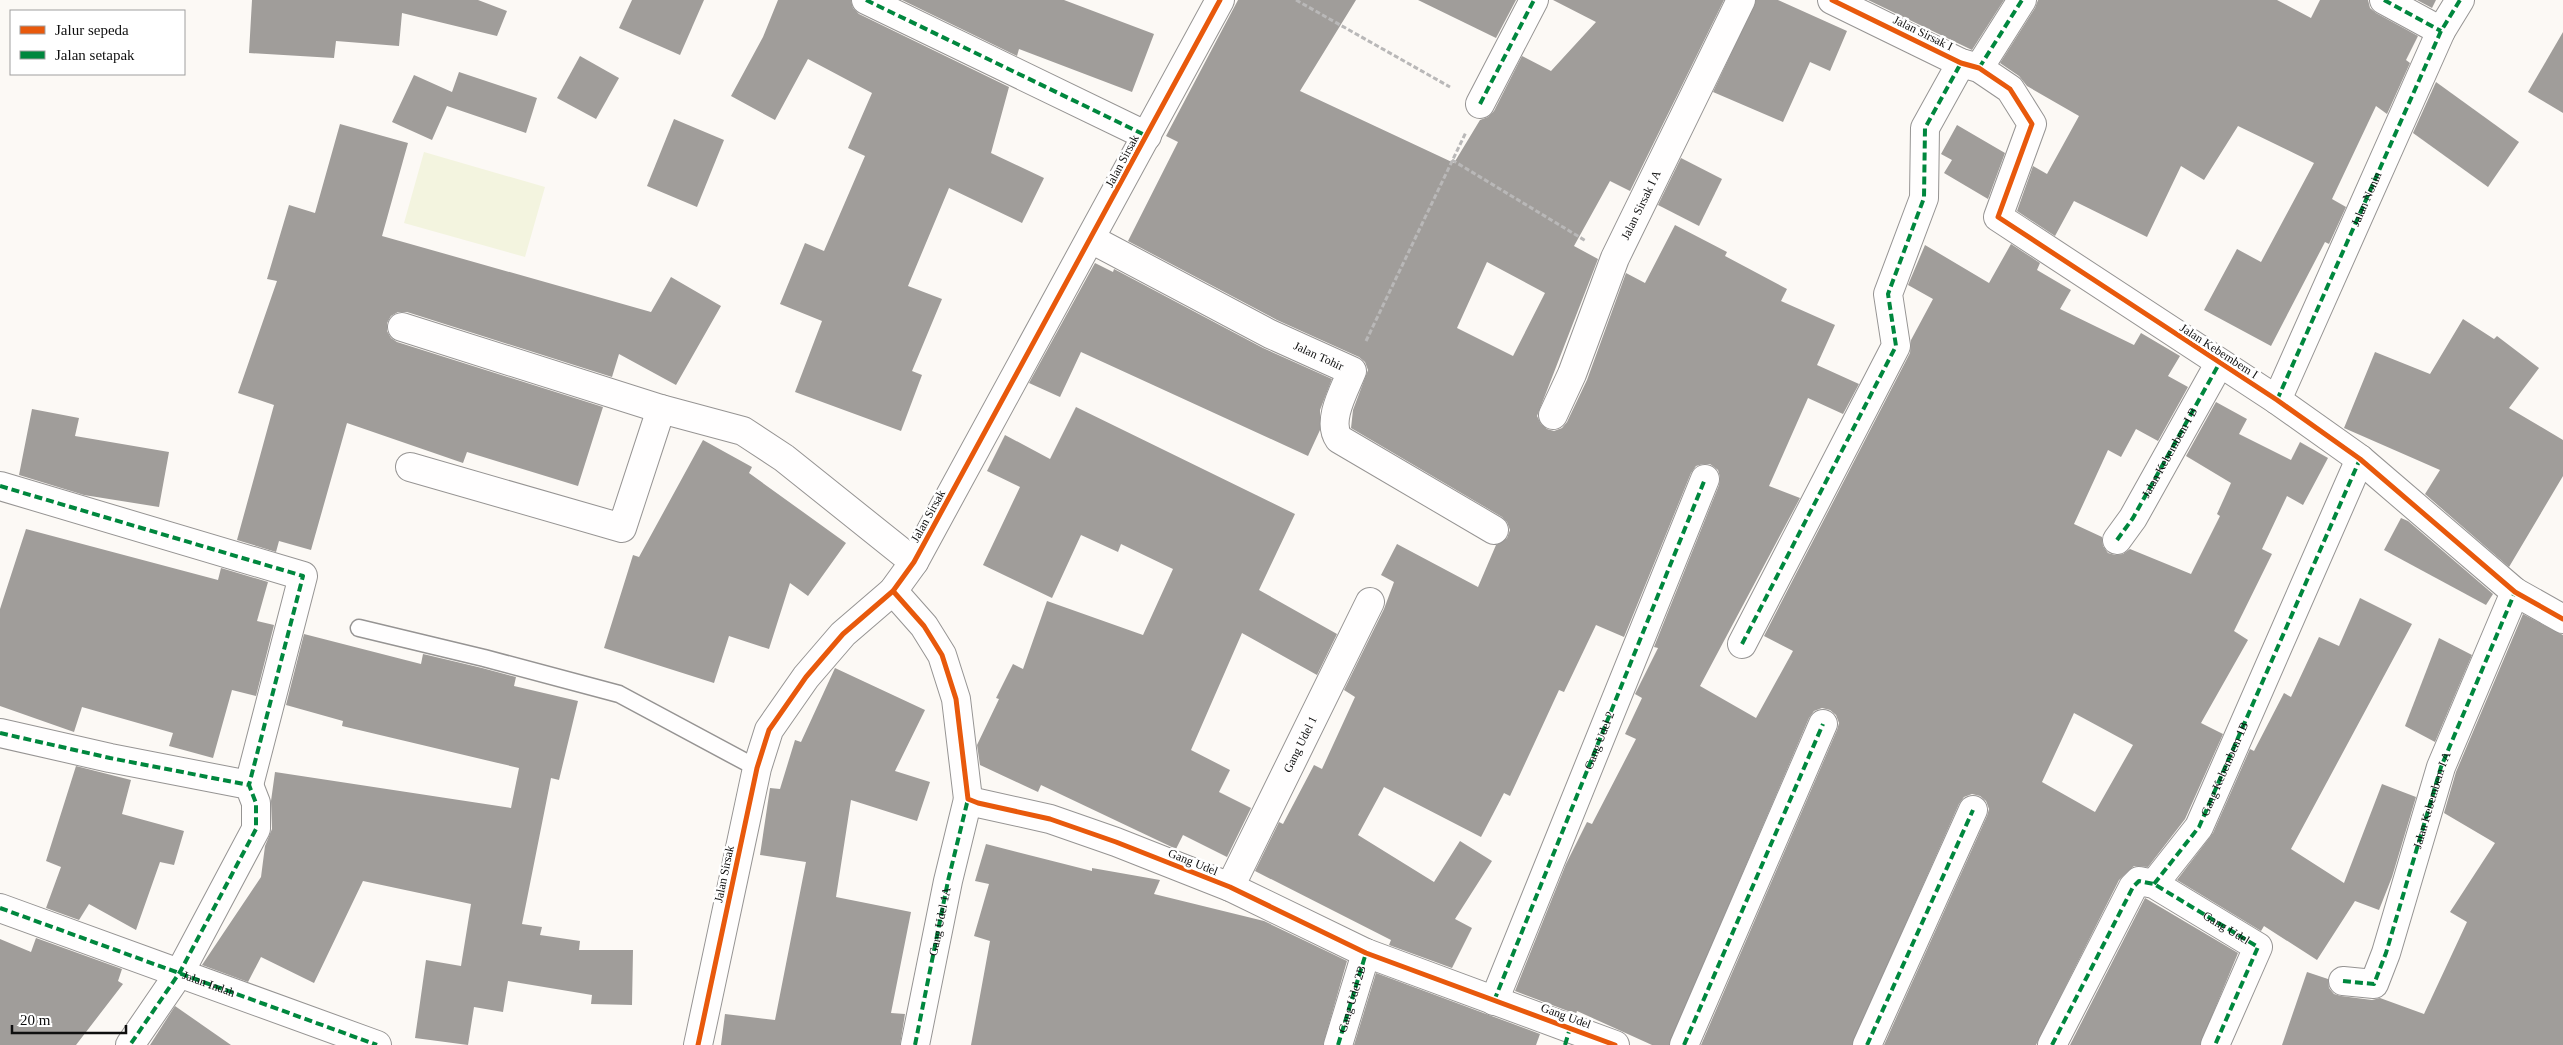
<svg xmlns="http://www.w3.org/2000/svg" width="2563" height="1045" viewBox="0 0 2563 1045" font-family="Georgia,serif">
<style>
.pitch{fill:#f3f4df}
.building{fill:#a09d9a;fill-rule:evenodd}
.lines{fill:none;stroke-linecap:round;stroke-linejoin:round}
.service-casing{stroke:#969493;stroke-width:19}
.minor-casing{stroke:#969493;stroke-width:30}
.tertiary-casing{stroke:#969493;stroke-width:30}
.path{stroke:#b9b8b8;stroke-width:3;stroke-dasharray:5 2.5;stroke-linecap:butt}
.service{stroke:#fffefe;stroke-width:16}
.minor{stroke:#fffefe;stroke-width:28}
.tertiary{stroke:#fffefe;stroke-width:28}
.quiet{stroke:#00873e;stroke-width:4;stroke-dasharray:8 4;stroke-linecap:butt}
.cycleway-casing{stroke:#fff;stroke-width:8}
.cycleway{stroke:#e8590c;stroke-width:5}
.labels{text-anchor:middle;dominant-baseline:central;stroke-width:5;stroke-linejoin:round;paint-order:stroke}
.street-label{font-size:12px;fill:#0f0f0f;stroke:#fff}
</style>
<rect width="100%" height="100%" fill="#fcf9f5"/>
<!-- pitch -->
<polygon class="pitch" points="424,152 545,187 525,257 404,223"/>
<!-- building -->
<g class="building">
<polygon points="252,0 478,0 507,11 497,36 402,13 399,46 336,41 334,58 249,53"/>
<polygon points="632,0 704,0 680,55 619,28"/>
<polygon points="778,0 851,0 853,8 859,14 1009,87 991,153 1044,178 1022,223 949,188 908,286 942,299 912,371 922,375 901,431 795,392 822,321 780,304 805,243 824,251 865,156 848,148 872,93 808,59 775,120 731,96 763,37"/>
<polygon points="902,0 1064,0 1154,34 1132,92 1019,49 1017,56"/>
<path d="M1238,0H1356L1300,91L1454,163L1480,120L1488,117L1494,111L1522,56L1551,71L1596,22L1553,0H1724L1630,191L1610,181L1574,246L1598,259L1537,416L1541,424L1547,429L1554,431L1562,428L1567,422L1587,380L1626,273L1645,283L1675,225L1727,252L1725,256L1787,289L1781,301L1835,325L1817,365L1859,384L1843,414L1808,398L1769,486L1800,498L1700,686L1756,718L1793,651L1764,636L1910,353L1911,340L1933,299L1908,285L1925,245L1989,283L2011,244L2040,263L2037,270L2071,290L2060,309L2134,345L2141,333L2180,356L2168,376L2188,387L2158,441L2136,429L2121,457L2108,450L2074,524L2102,537L2103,546L2108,553L2115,555L2123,554L2130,549L2191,574L2220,516L2217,514L2231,483L2186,456L2216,402L2247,419L2239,434L2291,460L2300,442L2328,458L2303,505L2287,496L2262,549L2272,554L2234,631L2248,640L2201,723L2223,734L2185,819L2148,867L2134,866L2119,880L2036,1045H1884L1987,816L1989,809L1986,801L1980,796L1972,794L1964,797L1959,804L1852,1045H1701L1837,730L1839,723L1836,715L1830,710L1822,708L1814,711L1809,718L1669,1045H1652L1577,1011L1576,1014L1515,991L1566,864L1587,822L1592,824L1636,739L1625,734L1642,698L1635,694L1658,648L1654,647L1719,485L1720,477L1718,470L1710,464H1703L1696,466L1691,473L1624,637L1596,625L1564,692L1559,690L1510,796L1504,793L1481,837L1384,787L1358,835L1434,882L1460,841L1492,861L1455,919L1472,928L1452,968L1389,945L1391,940L1255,871L1279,822L1283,824L1314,765L1322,769L1355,697L1344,690L1384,609L1394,582L1381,575L1397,544L1478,587L1496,545L1507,538L1510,530L1507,522L1502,517L1351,428L1353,410L1368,370L1365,362L1359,357L1277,320L1128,241L1178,142L1166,136ZM1487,262L1545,293L1513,356L1457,328ZM2074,713L2133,745L2095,812L2042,782Z"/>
<polygon points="1418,0 1516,0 1496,38"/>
<polygon points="1756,0 1778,0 1847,31 1830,71 1810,62 1783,122 1713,92"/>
<polygon points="1868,0 2004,0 1972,50"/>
<polygon points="2038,0 2277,0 2311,18 2320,0 2368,0 2370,8 2376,13 2418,36 2406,60 2410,63 2387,114 2376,106 2332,199 2346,207 2329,244 2325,242 2271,346 2204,310 2237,249 2261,262 2314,163 2238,126 2204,180 2181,166 2147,237 2074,201 2055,236 2017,211 2033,166 2047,174 2079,116 2027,86 2019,76 2000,63 2035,8"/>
<polygon points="2417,0 2436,0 2432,8"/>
<polygon points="2563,32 2563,113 2528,92"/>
<polygon points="580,56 619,78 596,119 557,98"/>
<polygon points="459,72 537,98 526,133 447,106 432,140 392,122 414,75 452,92"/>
<polygon points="2436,82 2519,142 2488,187 2413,133"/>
<polygon points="674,119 724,140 697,207 647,186"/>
<polygon points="340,124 408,143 382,236 651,312 671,277 721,306 676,385 619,354 612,377 407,312 398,312 391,316 387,323 387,331 391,338 397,342 603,407 578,486 467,452 463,463 347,423 311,550 279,541 276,552 237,540 274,405 238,393 277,281 267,279 289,205 315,213"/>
<polygon points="1957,125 2005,153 1988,199 1944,173 1952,160 1941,154"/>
<polygon points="1681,158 1722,179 1699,226 1658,205"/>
<polygon points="1095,263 1113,272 1114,269 1263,348 1332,379 1320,410 1320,430 1308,456 1081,352 1060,397 1029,383"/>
<polygon points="2463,319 2494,339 2497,336 2539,368 2509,408 2563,440 2563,476 2509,567 2425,494 2440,470 2344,428 2375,352 2430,374"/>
<polygon points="1076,407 1295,514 1259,590 1337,634 1317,675 1242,633 1191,750 1230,770 1219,792 1251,808 1227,857 1183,835 1176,849 1041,785 1038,792 980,765 977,745 999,699 996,698 1013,664 1023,669 1047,601 1143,635 1173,569 1121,544 1118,552 1081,535 1052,598 983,565 1020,487 987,471 1005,435 1050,459"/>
<polygon points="32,409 79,418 75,436 169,452 159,507 84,495 19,475"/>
<polygon points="703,440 752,467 749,473 846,543 808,596 790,583 769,649 729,636 714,683 604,648 633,555 639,557"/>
<polygon points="2401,518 2408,521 2493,594 2486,605 2384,550"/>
<polygon points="26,529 218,580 221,568 268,582 257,621 274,625 256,696 232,690 213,758 169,746 173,733 82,707 74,732 0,706 0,609"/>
<polygon points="2360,598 2412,624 2291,849 2344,883 2382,784 2416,797 2392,877 2379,910 2355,901 2317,960 2264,926 2261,931 2177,880 2213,833 2250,749 2254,751 2284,693 2291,697 2319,637 2339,646"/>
<polygon points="2523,614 2563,635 2563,1045 2282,1045 2307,972 2328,979 2329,988 2334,994 2341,996 2372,1000 2380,998 2424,1014 2467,922 2450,912 2495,843 2444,813 2456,772"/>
<polygon points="304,634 421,664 423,654 482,668 516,677 514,686 578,701 559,780 551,778 522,924 542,927 540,935 580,941 579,950 633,950 632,1005 591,1004 592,995 508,981 503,1012 474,1007 468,1045 415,1038 426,960 461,966 471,904 363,881 314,983 261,957 248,982 202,965 261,877 265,846 272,829 271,801 275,772 511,808 519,768 342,726 343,721 286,705"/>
<polygon points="2439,638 2472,655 2435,742 2405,726"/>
<polygon points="835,668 925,710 895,771 930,782 917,821 851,800 836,897 911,912 891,1013 905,1014 900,1045 721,1045 725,1014 775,1020 806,862 760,855 770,788 780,789 795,740 801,742"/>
<polygon points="76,766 131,780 122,814 184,831 174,865 160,862 136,930 89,904 79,920 46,908 61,867 46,861"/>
<polygon points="986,844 1092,871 1092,868 1160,880 1154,894 1264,921 1347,961 1323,1045 971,1045 990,941 974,936 989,884 975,881"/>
<polygon points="2145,898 2238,953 2200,1045 2070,1045"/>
<polygon points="36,938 122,969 118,981 123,984 76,1045 0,1045 0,939 31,952"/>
<polygon points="1376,973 1540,1034 1536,1045 1354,1045"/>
<polygon points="175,1006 231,1045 150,1045"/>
</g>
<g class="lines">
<defs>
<polyline id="service" points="359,628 484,658 619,694 757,768"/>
<g id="minor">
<polyline points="866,0 1147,136"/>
<polyline points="1832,0 1961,63 1979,68 2010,89 2032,124 1998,217 2277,400 2360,459 2515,592 2563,619"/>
<polyline points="2384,0 2441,31"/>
<polyline points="1979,68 2022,0"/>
<polyline points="1480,104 1534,0"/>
<path id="s1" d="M1091,239L1270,334L1352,371C1345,389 1326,421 1339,439L1494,530"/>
<polyline points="402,327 661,409"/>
<path id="s2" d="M2277,400L2441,31L2460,0"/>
<path id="s3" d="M1553,415L1572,374L1615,258L1741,0"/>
<polyline points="410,467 622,528 661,409 743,431 784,458 914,562"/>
<polyline points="0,486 303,576 249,785"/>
<polyline points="2117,540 2133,518 2219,364"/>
<polyline points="893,591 924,626 942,655 956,699 968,799 978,803 1050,819 1116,842 1230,887 1366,953 1615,1045"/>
<polyline points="1742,644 1896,346 1888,294 1924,198 1925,128 1961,63"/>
<polyline points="0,733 110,758 249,785 256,803 256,829 180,972 130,1045"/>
<polyline points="2154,884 2199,827 2360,459"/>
<path id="s4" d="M1230,887L1370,602"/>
<path id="s5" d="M0,908L377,1045"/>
<polyline points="2343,981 2374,984 2386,953 2441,767 2515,592"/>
<polyline points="1494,1001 1705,479"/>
<polyline points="915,1045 948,881 968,799"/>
<polyline points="1338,1045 1366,953"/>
<polyline points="1684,1045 1823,724"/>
<polyline points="1867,1045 1973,810"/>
<polyline points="2052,1045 2133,887 2139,881 2154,884 2258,947 2215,1045"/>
</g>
<polyline id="tertiary" points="698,1045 757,768 769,730 806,677 843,634 893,591 914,562 1220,0"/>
</defs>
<!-- service casing -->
<use href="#service" class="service-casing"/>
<!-- minor casing -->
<use href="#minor" class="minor-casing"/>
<!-- tertiary casing -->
<use href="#tertiary" class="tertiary-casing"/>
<!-- path -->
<g class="path">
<polyline points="1296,0 1450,87"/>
<polyline points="1452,160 1586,241"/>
<polyline points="1366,341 1466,132"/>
</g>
<!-- service -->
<use href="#service" class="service"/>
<!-- minor -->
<use href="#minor" class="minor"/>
<!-- tertiary -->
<use href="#tertiary" class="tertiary"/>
<!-- quiet -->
<g class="quiet">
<polyline points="866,0 1147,136"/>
<polyline points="2384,0 2441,31"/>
<polyline points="1979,68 2022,0"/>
<polyline points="1480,104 1534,0"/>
<polyline points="2277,400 2441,31 2460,0"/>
<polyline points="0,486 303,576 249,785"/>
<path id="s6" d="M2117,540L2133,518L2219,364"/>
<polyline points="1742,644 1896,346 1888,294 1924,198 1925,128 1961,63"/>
<polyline points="0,733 110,758 249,785 256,803 256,829 180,972 130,1045"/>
<path id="s7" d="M2154,884L2199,827L2360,459"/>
<polyline points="0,908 377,1045"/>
<path id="s8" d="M2343,981L2374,984L2386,953L2441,767L2515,592"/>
<path id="s9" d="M1494,1001L1705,479"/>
<path id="s10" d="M915,1045L948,881L968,799"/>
<path id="s11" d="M1338,1045L1366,953L1370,955"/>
<polyline points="1565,1045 1570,1028"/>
<polyline points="1684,1045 1823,724"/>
<polyline points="1867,1045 1973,810"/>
<path id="s12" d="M2052,1045L2133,887L2139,881L2154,884L2258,947L2215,1045"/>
</g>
<defs>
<g id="cycleway">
<polyline points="1832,0 1961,63 1979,68 2010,89 2032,124 1998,217 2277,400 2360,459 2515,592 2563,619"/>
<polyline points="893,591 924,626 942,655 956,699 968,799 978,803 1050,819 1116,842 1230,887 1366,953 1615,1045"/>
<polyline points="698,1045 757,768 769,730 806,677 843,634 893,591 914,562 1220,0"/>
</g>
</defs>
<!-- cycleway casing -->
<use href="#cycleway" class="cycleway-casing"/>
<!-- cycleway -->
<use href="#cycleway" class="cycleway"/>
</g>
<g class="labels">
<!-- street labels -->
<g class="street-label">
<text transform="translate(1923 33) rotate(26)">Jalan Sirsak I</text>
<text transform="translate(1122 161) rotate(-62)">Jalan Sirsak</text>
<text stroke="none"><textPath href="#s2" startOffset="220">Jalan Nonin</textPath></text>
<text stroke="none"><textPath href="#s3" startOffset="228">Jalan Sirsak I A</textPath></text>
<text transform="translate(2219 351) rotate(33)">Jalan Kebembem I</text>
<text stroke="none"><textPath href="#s1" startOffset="256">Jalan Tohir</textPath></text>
<text stroke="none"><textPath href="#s6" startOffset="102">Jalan Kebembem I B</textPath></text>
<text transform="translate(928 516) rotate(-61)">Jalan Sirsak</text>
<text stroke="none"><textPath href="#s9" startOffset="281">Gang Udel 2</textPath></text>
<text stroke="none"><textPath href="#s4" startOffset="159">Gang Udel 1</textPath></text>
<text stroke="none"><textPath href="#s7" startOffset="136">Gang Kebembem 1B</textPath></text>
<text stroke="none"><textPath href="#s8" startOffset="224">Jalan Kebembem I A</textPath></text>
<text transform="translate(1193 862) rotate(22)">Gang Udel</text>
<text transform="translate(724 874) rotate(-78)">Jalan Sirsak</text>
<text stroke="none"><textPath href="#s10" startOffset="126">Gang Udel 1A</textPath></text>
<text stroke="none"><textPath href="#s12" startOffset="286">Gang Udel</textPath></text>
<text stroke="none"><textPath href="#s5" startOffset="222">Jalan Indah</textPath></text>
<text stroke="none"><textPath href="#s11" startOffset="48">Gang Udel 2B</textPath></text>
<text transform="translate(1566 1016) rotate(20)">Gang Udel</text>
</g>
</g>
<!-- legend -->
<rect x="10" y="10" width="175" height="65" fill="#ffffff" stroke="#9f9f9f"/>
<rect x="20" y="26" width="25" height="8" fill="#e8590c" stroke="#9f9f9f"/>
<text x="55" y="35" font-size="15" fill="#0f0f0f">Jalur sepeda</text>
<rect x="20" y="51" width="25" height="8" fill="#00873e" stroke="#9f9f9f"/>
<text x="55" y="60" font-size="15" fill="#0f0f0f">Jalan setapak</text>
<!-- scale -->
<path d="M12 1025v8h114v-8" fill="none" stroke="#0f0f0f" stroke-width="2.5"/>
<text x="20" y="1025" font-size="15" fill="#0f0f0f" stroke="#ffffff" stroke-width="4" paint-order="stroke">20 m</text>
</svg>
